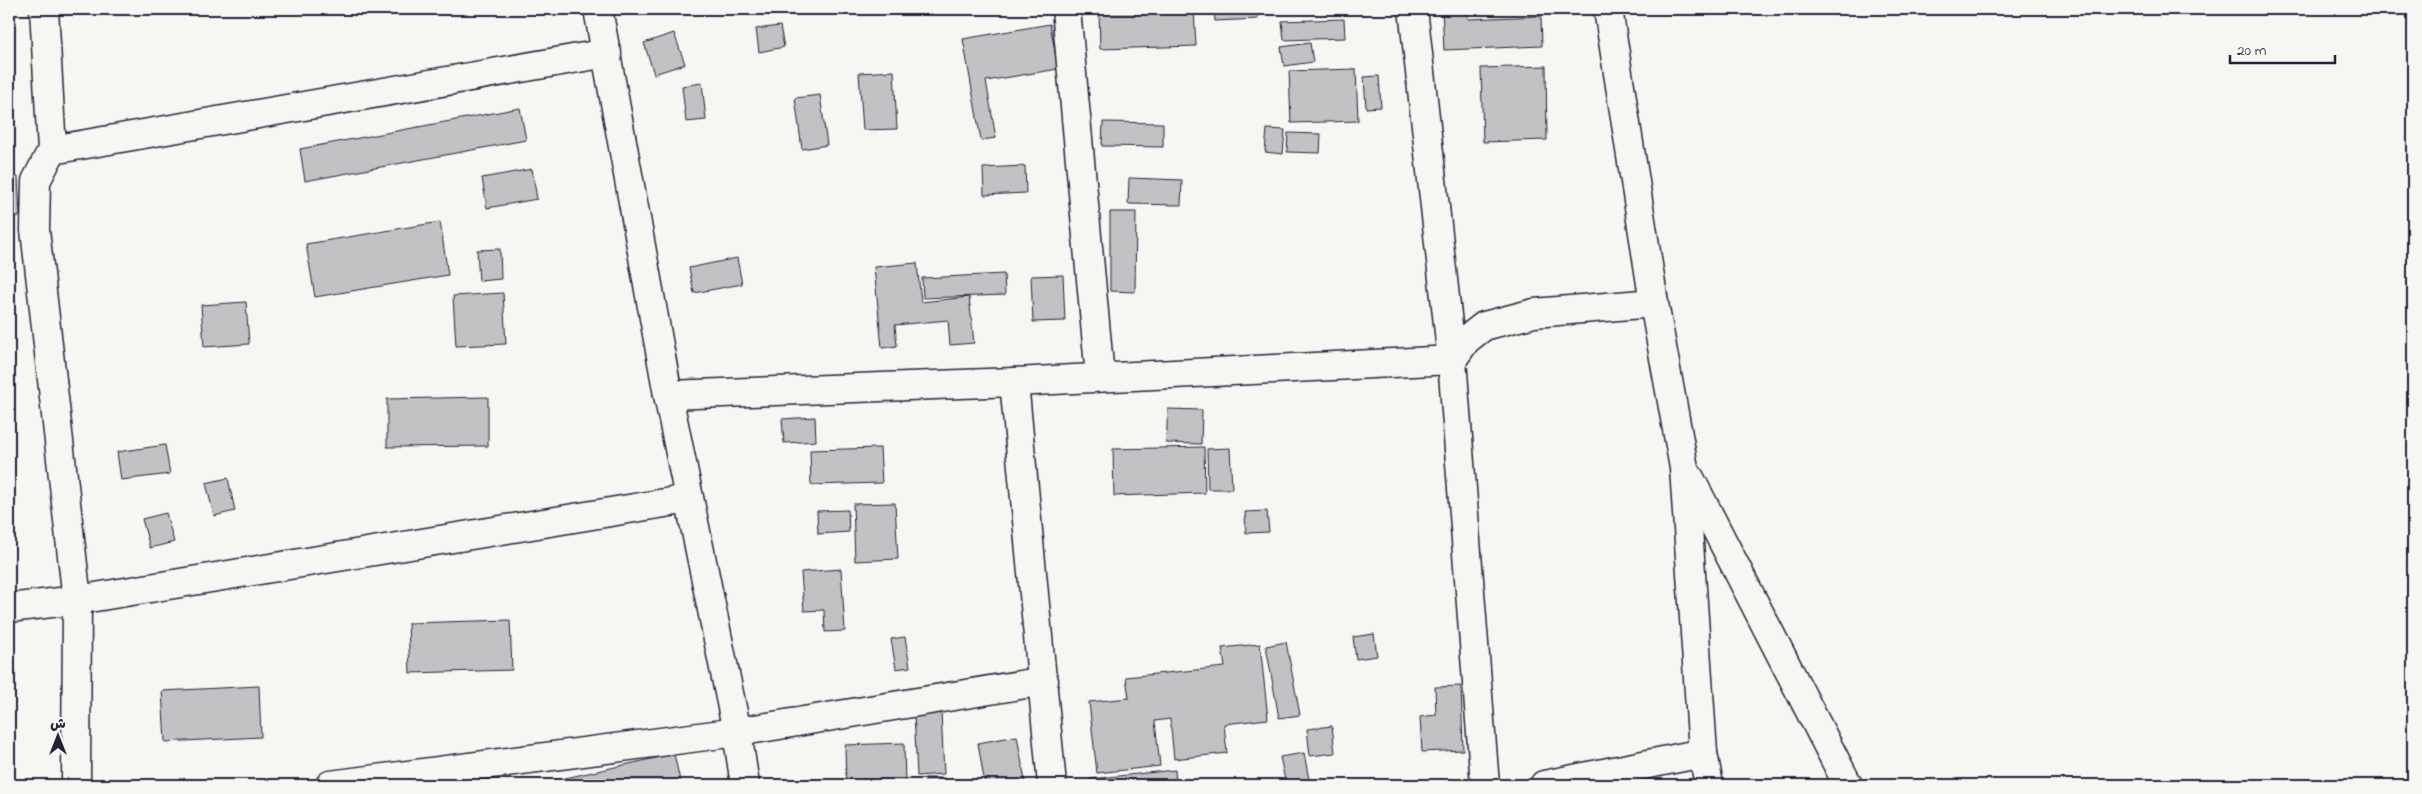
<svg xmlns="http://www.w3.org/2000/svg" width="2422" height="794" viewBox="0 0 2422 794" font-family="'Indie Flower','Playpen Sans Arabic',sans-serif">
<style>
.building{fill:#c2c2c4;stroke:#22223b}
.lines{fill:none;stroke-linecap:round;stroke-linejoin:round}
.street-casing{stroke:#22223b;stroke-width:31}
.secondary-casing{stroke:#22223b;stroke-width:31}
.street{stroke:#f6f6f2;stroke-width:28}
.secondary{stroke:#f6f6f2;stroke-width:28}
</style>
<rect width="100%" height="100%" fill="#f6f6f2"/>
<filter id="ink" filterUnits="userSpaceOnUse"><feTurbulence type="fractalNoise" baseFrequency=".02" numOctaves="2"/><feDisplacementMap in="SourceGraphic" scale="10" xChannelSelector="R" yChannelSelector="G"/><feConvolveMatrix kernelMatrix="1 2 1 2 8 2 1 2 1" color-interpolation-filters="sRGB"/></filter>
<g filter="url(#ink)">
<!-- building -->
<g class="building">
<polygon points="1099,9 1194,9 1196,46 1100,49"/>
<polygon points="1214,9 1258,9 1258,19 1215,21"/>
<polygon points="1442,9 1468,9 1468,19 1541,16 1542,46 1444,50"/>
<polygon points="1344,19 1345,38 1284,40 1282,21"/>
<polygon points="1050,24 1058,69 986,81 996,138 981,140 963,39"/>
<polygon points="780,26 784,47 759,52 756,29"/>
<polygon points="674,33 685,64 654,74 644,43"/>
<polygon points="1310,43 1313,62 1284,66 1281,47"/>
<polygon points="1546,66 1547,140 1483,142 1481,68"/>
<polygon points="1356,69 1358,121 1291,123 1289,71"/>
<polygon points="894,71 897,129 863,130 859,73"/>
<polygon points="1379,76 1381,107 1366,108 1364,77"/>
<polygon points="702,83 706,120 686,122 682,86"/>
<polygon points="820,95 827,145 802,149 795,98"/>
<polygon points="520,108 526,140 305,181 300,149"/>
<polygon points="1103,122 1163,123 1163,147 1102,146"/>
<polygon points="1267,129 1285,130 1283,154 1265,152"/>
<polygon points="1288,133 1321,134 1320,153 1287,152"/>
<polygon points="1025,166 1026,193 984,195 983,168"/>
<polygon points="532,169 537,199 487,208 482,178"/>
<polygon points="9,177 18,177 20,216 9,217"/>
<polygon points="1129,178 1182,180 1181,205 1128,204"/>
<polygon points="1110,212 1136,212 1135,292 1110,291"/>
<polygon points="440,222 448,275 315,297 306,244"/>
<polygon points="500,249 501,279 479,281 477,250"/>
<polygon points="737,258 742,284 694,293 689,268"/>
<polygon points="917,263 921,302 969,297 974,343 950,345 948,320 895,325 897,346 882,348 874,267"/>
<polygon points="1004,274 1005,295 923,298 922,278"/>
<polygon points="1063,275 1065,321 1033,322 1031,276"/>
<polygon points="503,293 506,344 456,346 453,296"/>
<polygon points="246,302 249,344 204,347 201,305"/>
<polygon points="488,397 488,446 387,447 387,399"/>
<polygon points="1168,409 1202,410 1201,444 1166,443"/>
<polygon points="815,417 816,441 784,443 782,419"/>
<polygon points="165,445 170,474 121,480 117,452"/>
<polygon points="1204,447 1205,493 1114,496 1113,449"/>
<polygon points="880,448 882,483 811,485 810,450"/>
<polygon points="1230,448 1232,489 1208,489 1207,449"/>
<polygon points="228,478 235,511 214,516 206,483"/>
<polygon points="895,503 898,559 855,561 853,504"/>
<polygon points="848,510 849,532 818,534 817,511"/>
<polygon points="1267,511 1269,532 1246,533 1245,512"/>
<polygon points="166,513 174,542 150,548 142,519"/>
<polygon points="841,569 845,631 825,632 824,610 804,611 801,572"/>
<polygon points="510,620 512,670 410,673 408,623"/>
<polygon points="1374,634 1377,656 1356,659 1353,637"/>
<polygon points="905,637 910,667 896,669 891,639"/>
<polygon points="1286,642 1300,715 1279,718 1266,646"/>
<polygon points="1260,644 1268,719 1224,724 1227,753 1174,759 1170,719 1155,721 1160,766 1097,773 1089,702 1129,698 1126,677 1225,667 1222,648"/>
<polygon points="259,686 261,737 165,742 162,691"/>
<polygon points="1461,686 1463,750 1422,752 1420,717 1436,715 1435,687"/>
<polygon points="941,711 944,774 917,776 914,712"/>
<polygon points="1332,726 1335,753 1310,756 1307,729"/>
<polygon points="1017,736 1025,781 985,785 978,743"/>
<polygon points="904,743 905,785 846,785 845,745"/>
<polygon points="1304,753 1310,785 1286,785 1280,757"/>
<polygon points="674,754 681,785 553,785 552,781"/>
<polygon points="1175,770 1176,785 1090,785 1090,779"/>
<rect x="925" y="778" width="19" height="7"/>
</g>
<g class="lines">
<defs>
<g id="street">
<polyline points="44,9 52,150 36,181 35,230 77,600 76,785"/>
<polyline points="1066,9 1100,377"/>
<polyline points="1413,9 1452,360 1485,785"/>
<polyline points="1608,9 1654,303 1684,468 1703,753 1709,785"/>
<polyline points="52,150 607,53"/>
<polyline points="1014,382 1052,785"/>
<polyline points="668,395 1014,382 1452,360 1466,340 1484,326 1534,313 1654,303"/>
<polyline points="1690,478 1848,785"/>
<polyline points="9,608 77,600 689,499"/>
<polyline points="330,785 737,732 1044,681"/>
<polyline points="1544,785 1703,753"/>
</g>
<polyline id="secondary" points="598,9 668,395 737,732 745,785"/>
</defs>
<!-- street casing -->
<use href="#street" class="street-casing"/>
<!-- secondary casing -->
<use href="#secondary" class="secondary-casing"/>
<!-- street -->
<use href="#street" class="street"/>
<!-- secondary -->
<use href="#secondary" class="secondary"/>
</g>
</g>
<!-- margin -->
<rect width="2422" height="794" fill="none" stroke="#f6f6f2" stroke-width="30"/>
<rect x="15" y="15" width="2392" height="764" fill="none" stroke="#22223b" stroke-width="2" filter="url(#ink)"/>
<!-- north arrow -->
<g transform="translate(58 736)" stroke="#f6f6f2" stroke-width="4" paint-order="stroke">
<path d="M0-4L9 19L0 12L-9 19Z" fill="#22223b"/>
<text y="-8" font-size="14" font-weight="bold" text-anchor="middle" fill="#22223b">ش</text>
</g>
<!-- scale -->
<path d="M2230 55v8h105v-8" fill="none" stroke="#22223b" stroke-width="2.5"/>
<text x="2237" y="55" font-size="15" fill="#22223b" stroke="#f6f6f2" stroke-width="4" paint-order="stroke">20 m</text>
</svg>
